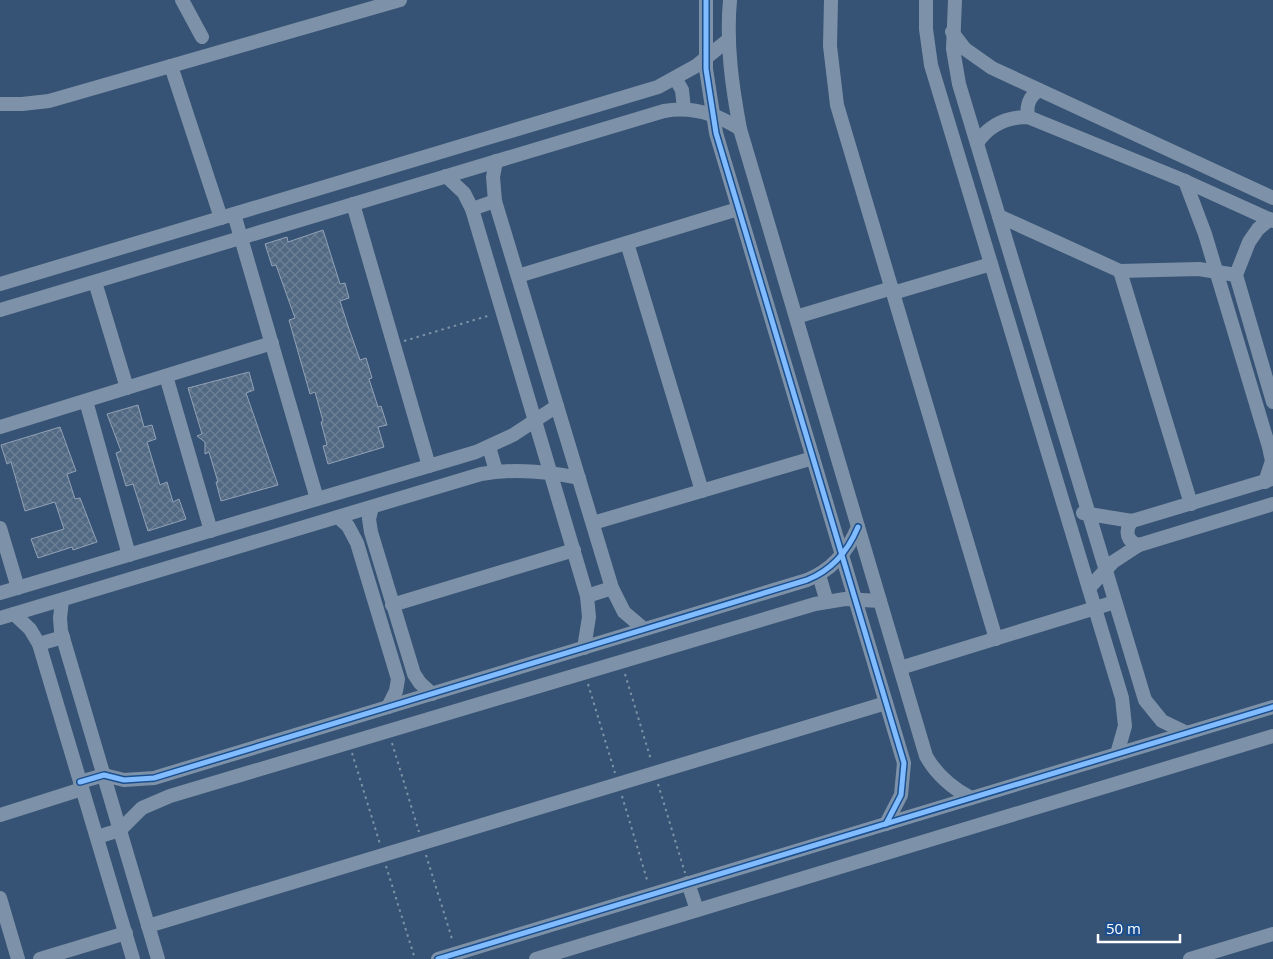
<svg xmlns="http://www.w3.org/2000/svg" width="1273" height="959" viewBox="0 0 1273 959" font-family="'Open Sans',sans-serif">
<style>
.building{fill:url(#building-cross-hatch);stroke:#92a2b6}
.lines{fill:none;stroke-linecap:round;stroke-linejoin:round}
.path{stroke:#7d92a8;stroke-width:2;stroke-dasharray:2.5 4;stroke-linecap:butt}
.minor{stroke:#7d92a8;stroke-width:14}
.cycleway-casing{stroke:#1b4f8f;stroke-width:8}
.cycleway{stroke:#80bcff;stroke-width:5}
</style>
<defs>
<pattern id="building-cross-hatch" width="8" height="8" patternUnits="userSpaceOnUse" patternTransform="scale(1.25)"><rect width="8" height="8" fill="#526984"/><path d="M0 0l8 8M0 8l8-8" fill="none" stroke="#6c8096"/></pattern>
</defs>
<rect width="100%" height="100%" fill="#365274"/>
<!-- building -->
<g class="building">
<polygon points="323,230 340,284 345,283 349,298 340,301 348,326 360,360 366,358 372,378 369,379 378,407 381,406 387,425 378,427 384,447 328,464 323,446 327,445 321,422 323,421 315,392 310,394 289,320 295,318 276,265 272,266 265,244 287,237 288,242"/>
<polygon points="249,372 254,390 246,393 278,485 221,501 216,482 218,482 209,452 205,454 205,442 197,436 202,434 188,388"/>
<polygon points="138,405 144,427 152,425 156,439 147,442 160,485 167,482 173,502 179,499 186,519 148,531 133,484 126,486 116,453 121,451 107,414"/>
<polygon points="60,427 76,471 67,474 75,499 80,498 97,542 73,550 72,547 38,558 31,539 64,529 55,502 25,511 11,462 7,464 1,445"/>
</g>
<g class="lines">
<!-- path -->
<g class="path">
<polyline points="404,341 491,315"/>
<polyline points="625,674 651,760"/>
<polyline points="588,684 615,773"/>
<polyline points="392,743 419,832"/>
<polyline points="352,753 380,844"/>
<polyline points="658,784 685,873"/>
<polyline points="622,796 648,883"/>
<polyline points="426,855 453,942"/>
<polyline points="386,866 415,959"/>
</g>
<!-- minor -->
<g class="minor">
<polyline points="182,0 202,37"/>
<polyline points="706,0 706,69 716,133 904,763 901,795 886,824"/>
<path d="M730,0C726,44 732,86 740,129L926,756C937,776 952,788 971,798"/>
<polyline points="831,0 830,46 837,105 996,639"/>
<polyline points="926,0 926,29 931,65 1122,698 1125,726 1117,754"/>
<polyline points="955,0 953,49 959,84 1145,700 1162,721 1187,733"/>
<polyline points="952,32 965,49 992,68 1273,198"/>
<polyline points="171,66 221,218"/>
<polyline points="675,78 682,90 684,109"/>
<polyline points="0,104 22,104 49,101 400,0"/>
<path d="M1028,117C1026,105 1029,97 1039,90"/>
<path d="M977,143C989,125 1006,117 1028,117L1185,181L1273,221"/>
<polyline points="496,161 493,177 495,201 612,588 624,612 644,629"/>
<polyline points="446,176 464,193 472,209 587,596 589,617 584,648"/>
<polyline points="1185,181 1205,234 1269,447 1272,461 1265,482"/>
<polyline points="353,204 429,466"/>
<polyline points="472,209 495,201"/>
<polyline points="234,214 317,499"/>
<polyline points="999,216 1120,271 1199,269 1236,275"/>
<polyline points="1270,219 1258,229 1249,242 1236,275 1273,402"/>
<polyline points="627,243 702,491"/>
<polyline points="1120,271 1191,504"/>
<polyline points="518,276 738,209"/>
<polyline points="95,282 127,388"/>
<polyline points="0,284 658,87 696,66 728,40"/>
<polyline points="893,293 991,264"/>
<path d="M0,310L664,111C691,106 717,114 740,129"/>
<polyline points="796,317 892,288"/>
<polyline points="166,376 211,531"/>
<polyline points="86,401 129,555"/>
<polyline points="0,427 272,343"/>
<polyline points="489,447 496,471"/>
<polyline points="372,507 369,519 371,532 414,674 420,683 432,694"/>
<polyline points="1083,513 1132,521 1272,479"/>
<polyline points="338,517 348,526 357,543 398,679 396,691 388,707"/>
<path d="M1132,521C1124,531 1127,542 1139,545"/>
<polyline points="593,523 813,458"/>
<polyline points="0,528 18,588"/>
<polyline points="819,575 827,602"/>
<polyline points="1089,588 1113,562 1139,545 1273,504"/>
<polyline points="0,593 476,452 513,435 557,406"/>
<polyline points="587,596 612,588"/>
<polyline points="62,600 60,618 61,631 158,959"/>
<polyline points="392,605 574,550"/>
<polyline points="14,614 30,629 39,644 133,959"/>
<path d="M0,618L481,474C515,468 546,471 579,478"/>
<polyline points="39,644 63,637"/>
<polyline points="900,668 1115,602"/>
<path d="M80,782L104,775L124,780L154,778L807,580C832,570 848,551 858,527"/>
<polyline points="0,815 82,789"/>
<polyline points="97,837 120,830 142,808 170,796 815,604 845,599 880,601"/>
<polyline points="688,883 697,910"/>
<polyline points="0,898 18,959"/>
<polyline points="148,926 886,703"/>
<polyline points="40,959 126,933"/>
<polyline points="438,959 1273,707"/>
<polyline points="536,959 1273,736"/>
<polyline points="1190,959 1273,934"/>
</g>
<defs>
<g id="cycleway">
<polyline points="706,0 706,69 716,133 904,763 901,795 886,824"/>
<path d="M80,782L104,775L124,780L154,778L807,580C832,570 848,551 858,527"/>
<polyline points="438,959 1273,707"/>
</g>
</defs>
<!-- cycleway casing -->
<use href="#cycleway" class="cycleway-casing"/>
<!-- cycleway -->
<use href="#cycleway" class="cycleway"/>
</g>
<!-- scale -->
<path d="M1098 934v8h82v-8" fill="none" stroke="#ffffff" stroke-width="2.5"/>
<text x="1106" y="934" font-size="15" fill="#ffffff" stroke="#1b4f8f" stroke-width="4" paint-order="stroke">50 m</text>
</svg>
